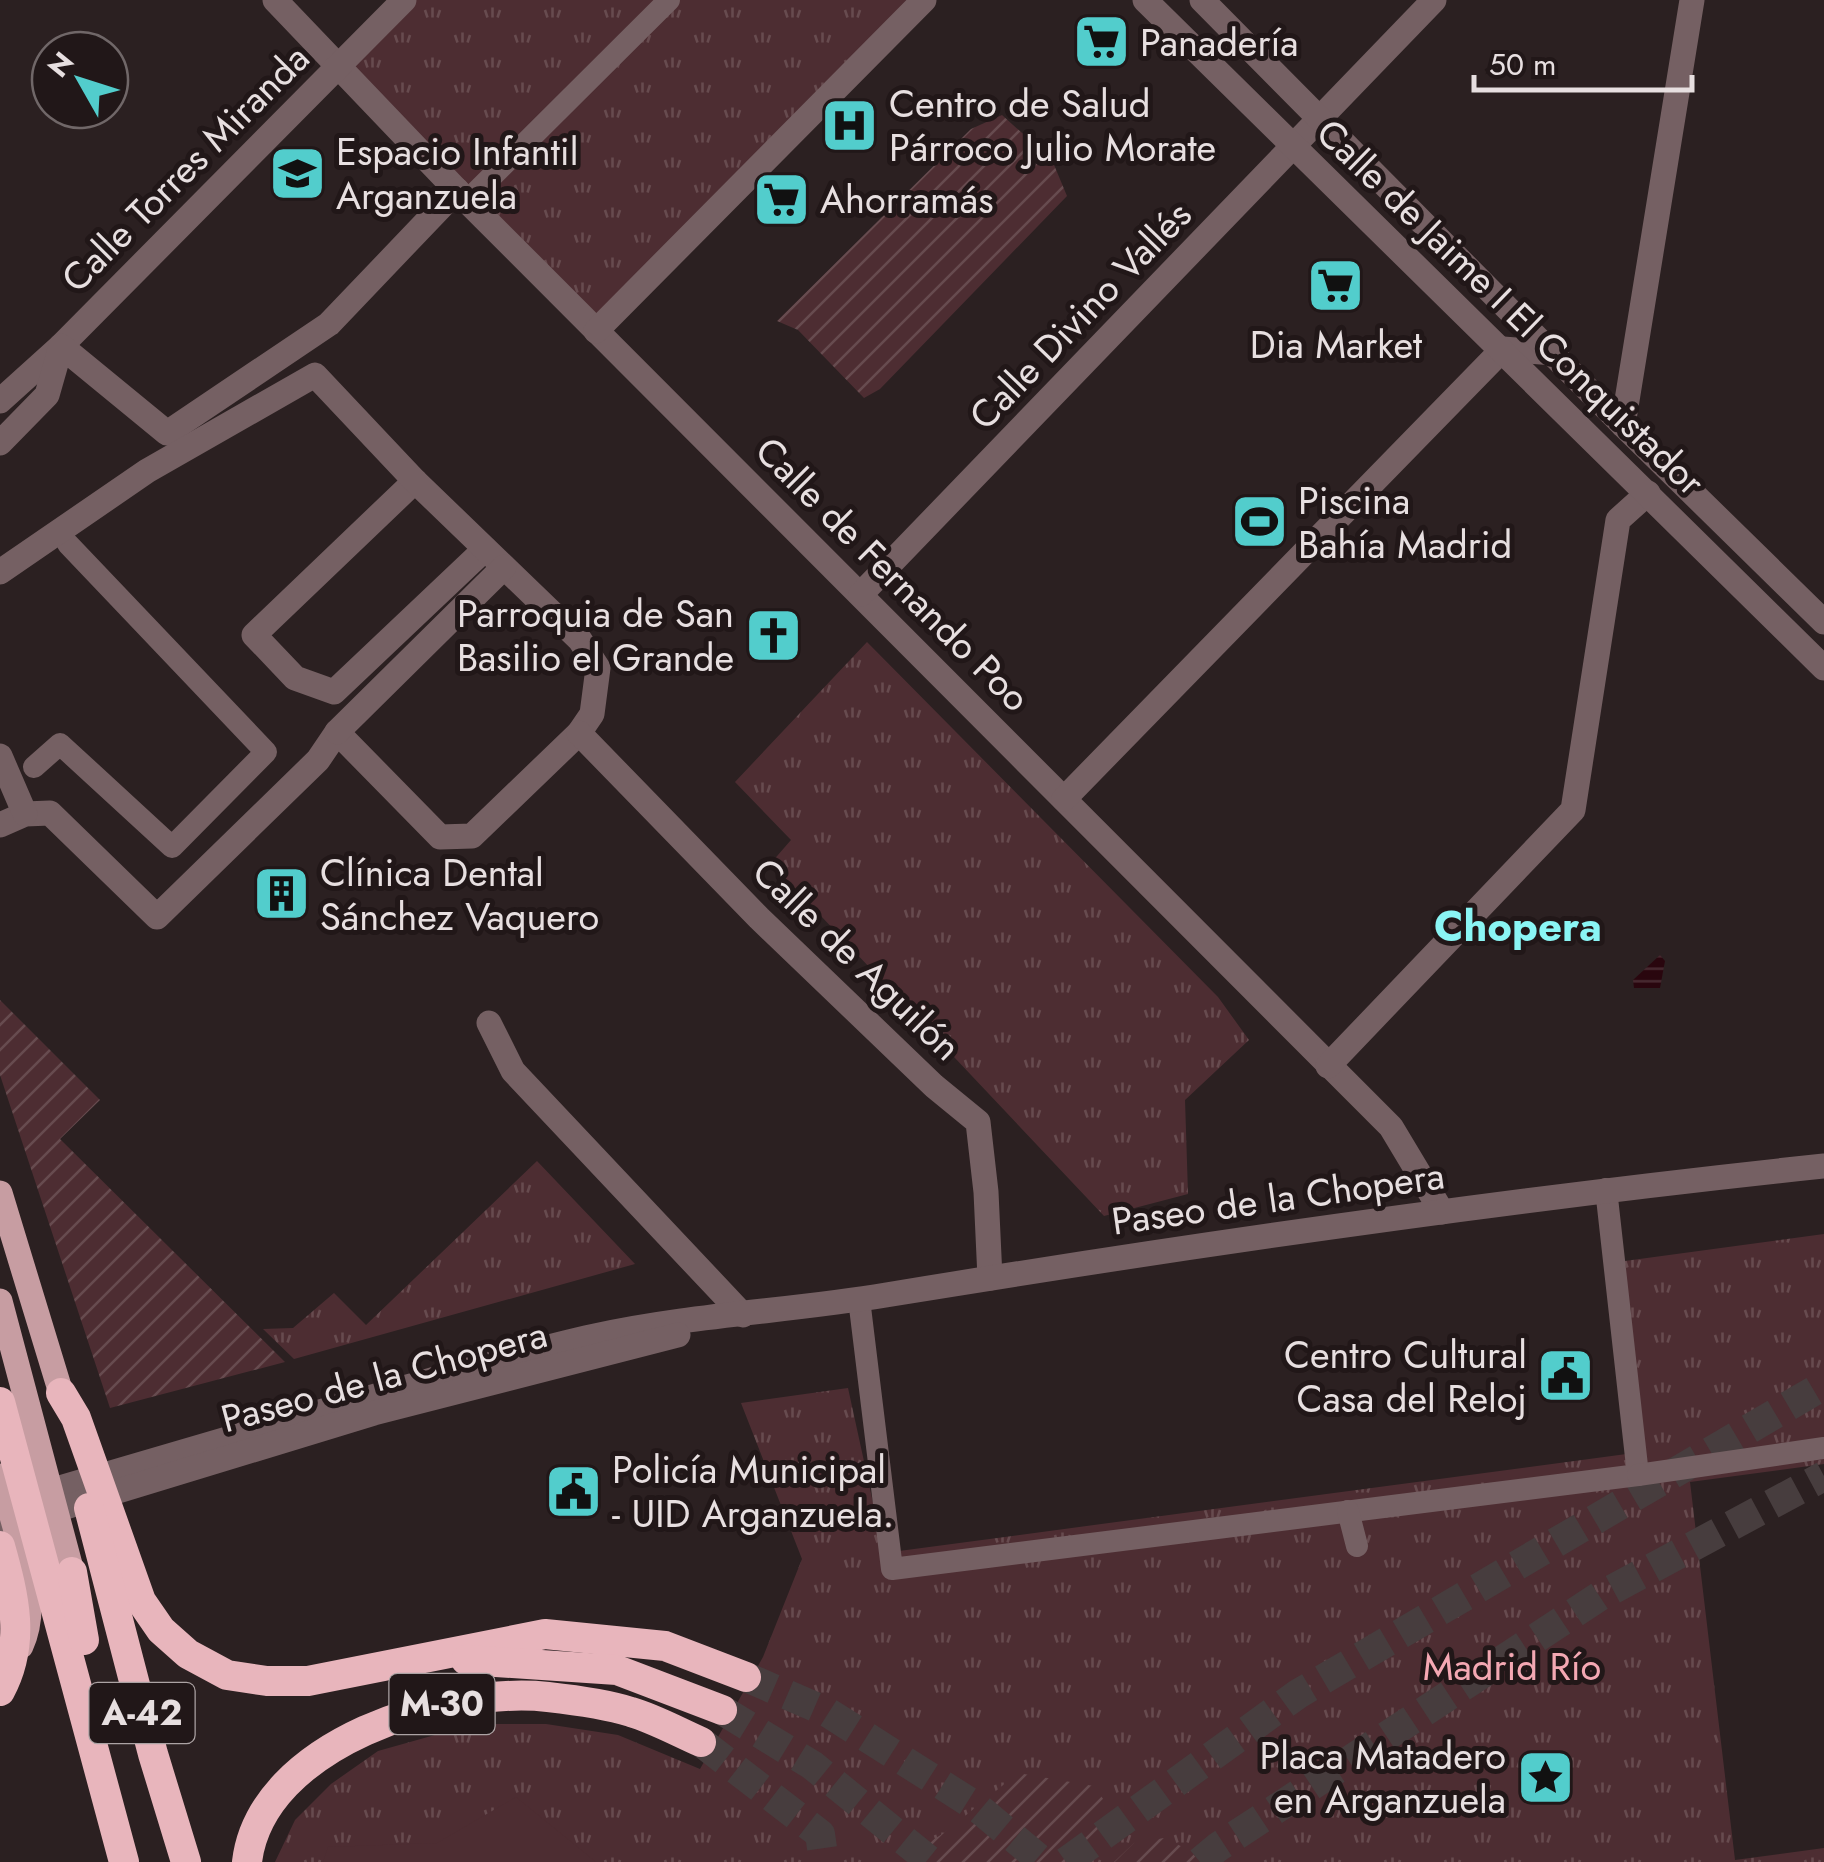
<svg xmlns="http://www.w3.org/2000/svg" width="1824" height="1862" viewBox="0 0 1824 1862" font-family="Jost,sans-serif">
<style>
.grass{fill:url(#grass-tufts)}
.garden{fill:url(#garden-furrows)}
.pitch{fill:#4d2d32}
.water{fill:url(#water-rules)}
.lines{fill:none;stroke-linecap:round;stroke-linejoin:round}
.motorway-tunnel{stroke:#473d3e;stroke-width:30;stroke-dasharray:30 15;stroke-linecap:butt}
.pedestrian{stroke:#756063;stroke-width:22}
.minor{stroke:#756063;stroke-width:25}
.tertiary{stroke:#756063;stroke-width:25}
.primary{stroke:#c79da2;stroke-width:25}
.motorway{stroke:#e8b5bc;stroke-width:30}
.labels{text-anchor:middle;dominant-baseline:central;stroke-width:10;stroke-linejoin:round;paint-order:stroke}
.shield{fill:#211718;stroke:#aca3a4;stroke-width:2.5}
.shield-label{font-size:35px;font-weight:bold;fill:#e7dfe0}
.poi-label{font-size:38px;fill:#e7dfe0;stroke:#211718;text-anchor:start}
.street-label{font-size:38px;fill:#e7dfe0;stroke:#211718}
.park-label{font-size:38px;fill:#f4a8b3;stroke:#211718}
.quarter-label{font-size:42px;font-weight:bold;fill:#8af5f4;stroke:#211718}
</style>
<defs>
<pattern id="grass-tufts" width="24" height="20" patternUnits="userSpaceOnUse" patternTransform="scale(2.5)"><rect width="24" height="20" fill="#4d2d32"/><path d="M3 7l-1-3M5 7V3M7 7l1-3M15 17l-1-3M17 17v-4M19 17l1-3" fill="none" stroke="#674b4f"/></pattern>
<pattern id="garden-furrows" width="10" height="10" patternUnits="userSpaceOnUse" patternTransform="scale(2.5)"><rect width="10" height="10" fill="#4d2d32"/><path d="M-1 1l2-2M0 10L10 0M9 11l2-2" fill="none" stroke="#674b4f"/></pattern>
<pattern id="water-rules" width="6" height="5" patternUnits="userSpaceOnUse" patternTransform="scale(2.5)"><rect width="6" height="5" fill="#29060e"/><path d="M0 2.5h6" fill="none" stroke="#482a31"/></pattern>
</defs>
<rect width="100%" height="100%" fill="#2b2021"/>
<!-- grass -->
<g class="grass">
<polygon points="405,0 923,0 596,330 340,67"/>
<polygon points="867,642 1218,997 1249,1040 1185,1100 1188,1194 1104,1216 771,863 791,840 735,782"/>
<polygon points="537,1161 635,1264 294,1359 263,1329 293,1328 334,1293 366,1325"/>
<polygon points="1824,1234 1824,1464 1690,1482 1735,1860 1824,1848 1824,1862 275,1862 295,1820 331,1784 378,1751 474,1724 546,1724 618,1735 700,1769 763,1657 802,1559 741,1403 848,1388 884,1553 1634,1453 1610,1263"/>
</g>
<!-- garden -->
<g class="garden">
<polygon points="1002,115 1052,160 1067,196 880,389 864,398 798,330 777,321 971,129"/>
<polygon points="0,1000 100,1100 60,1139 285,1362 110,1408 0,1075"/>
<polygon points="1018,1773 1094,1786 1115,1816 1067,1862 896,1862 944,1833"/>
<polygon points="1164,1838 1191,1851 1199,1862 1114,1862 1134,1843"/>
</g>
<!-- pitch -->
<polygon class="pitch" points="516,1797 596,1862 323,1862 328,1847 437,1843"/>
<!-- water -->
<polygon class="water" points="1660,955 1665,961 1660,988 1634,988 1633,980"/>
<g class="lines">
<!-- motorway-tunnel -->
<g class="motorway-tunnel">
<polyline points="746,1677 827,1712 977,1807 1043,1862"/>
<polyline points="722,1710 812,1765 931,1862"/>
<polyline points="701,1742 820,1834 824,1862"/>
<polyline points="1066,1862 1298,1694 1824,1385"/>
<polyline points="1200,1862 1218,1847 1600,1596 1824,1476"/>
</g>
<!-- pedestrian -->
<g class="pedestrian">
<polyline points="467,201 669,0"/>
<polyline points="34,767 60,744 172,847 266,752 68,544"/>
<polyline points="859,1299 892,1569 1638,1475 1606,1189"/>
<polyline points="1638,1475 1824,1448"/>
<polyline points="1348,1511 1357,1546"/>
</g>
<!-- minor -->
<g class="minor">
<polyline points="275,0 467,201 1391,1127 1442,1212"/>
<polyline points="596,331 924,0"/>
<polyline points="0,401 61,346 404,0"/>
<polyline points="1623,425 1692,0"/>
<polyline points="0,443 47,395 61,346 167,433 329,324 457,190"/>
<polyline points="415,481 254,635 295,678 334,692 485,549"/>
<polyline points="0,572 147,471 315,375 415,481 580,640 598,668 592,714 579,733 472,836 440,837 337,732 318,760 157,917 50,813 25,814 0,825"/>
<polyline points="861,594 1434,0"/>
<polyline points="337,732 504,567"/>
<polyline points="579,733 759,918 934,1086 978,1122 986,1192 990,1278"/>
<polyline points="0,756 25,814"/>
<polyline points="1064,799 1503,349 1554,353"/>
<polyline points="489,1023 513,1071 743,1315"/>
<polyline points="1328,1066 1573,810 1618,520 1648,493"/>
</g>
<!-- tertiary -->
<g class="tertiary">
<polyline points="1145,0 1824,668"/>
<polyline points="1202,0 1623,425 1824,622"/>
<path d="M29,1497C152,1461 276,1424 400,1389C464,1371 529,1350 595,1336C691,1315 789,1311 886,1295C1197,1244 1510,1199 1824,1166"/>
<polyline points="0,1527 374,1413 678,1335"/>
</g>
<!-- primary -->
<g class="primary">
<polyline points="0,1193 61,1393"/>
<polyline points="0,1301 72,1572"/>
<path d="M0,1476C13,1525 44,1598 21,1646"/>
</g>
<!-- motorway -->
<g class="motorway">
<polyline points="61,1393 76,1418 141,1601 161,1630 188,1654 227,1675 267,1681 308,1681 545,1634 665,1646 746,1677"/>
<polyline points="0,1402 124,1862"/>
<polyline points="89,1508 153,1754 186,1862"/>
<path d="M0,1546C14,1596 26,1643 0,1691"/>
<polyline points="72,1572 84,1640"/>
<polyline points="466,1660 617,1670 722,1710"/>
<path d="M247,1862C261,1743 447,1686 548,1697C575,1700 606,1704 631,1712C655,1719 678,1732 701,1742"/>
</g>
</g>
<!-- icons -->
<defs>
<symbol id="supermarket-square" viewBox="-11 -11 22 22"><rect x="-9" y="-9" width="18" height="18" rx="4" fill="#52cdcc" stroke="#211718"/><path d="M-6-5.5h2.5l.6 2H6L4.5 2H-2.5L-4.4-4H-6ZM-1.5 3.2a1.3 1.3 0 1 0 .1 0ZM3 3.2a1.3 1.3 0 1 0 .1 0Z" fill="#111"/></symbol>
<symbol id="hospital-square" viewBox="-11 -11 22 22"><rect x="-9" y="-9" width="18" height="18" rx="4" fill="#52cdcc" stroke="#211718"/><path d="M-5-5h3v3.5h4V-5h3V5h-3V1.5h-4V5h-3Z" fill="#111"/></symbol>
<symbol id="school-square" viewBox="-11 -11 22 22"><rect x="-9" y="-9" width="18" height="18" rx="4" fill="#52cdcc" stroke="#211718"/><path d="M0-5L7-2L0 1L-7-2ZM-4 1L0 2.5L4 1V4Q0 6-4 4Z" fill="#111"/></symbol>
<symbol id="stadium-square" viewBox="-11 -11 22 22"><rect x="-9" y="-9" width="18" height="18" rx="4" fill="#52cdcc" stroke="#211718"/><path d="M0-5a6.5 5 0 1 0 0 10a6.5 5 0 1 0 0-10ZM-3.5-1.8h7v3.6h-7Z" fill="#111"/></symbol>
<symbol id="church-square" viewBox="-11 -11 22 22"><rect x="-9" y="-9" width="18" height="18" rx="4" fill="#52cdcc" stroke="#211718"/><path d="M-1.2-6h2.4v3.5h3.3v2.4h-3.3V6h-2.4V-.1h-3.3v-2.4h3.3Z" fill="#111"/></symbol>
<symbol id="building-square" viewBox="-11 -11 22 22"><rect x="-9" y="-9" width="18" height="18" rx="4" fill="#52cdcc" stroke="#211718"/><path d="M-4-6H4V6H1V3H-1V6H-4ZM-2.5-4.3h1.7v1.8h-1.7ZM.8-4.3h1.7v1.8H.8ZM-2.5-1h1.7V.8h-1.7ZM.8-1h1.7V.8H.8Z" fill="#111"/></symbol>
<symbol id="civic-square" viewBox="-11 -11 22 22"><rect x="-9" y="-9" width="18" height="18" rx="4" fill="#52cdcc" stroke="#211718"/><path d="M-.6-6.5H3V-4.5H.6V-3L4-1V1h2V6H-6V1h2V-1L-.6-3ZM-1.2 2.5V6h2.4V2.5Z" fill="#111"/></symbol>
<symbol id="sight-square" viewBox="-11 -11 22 22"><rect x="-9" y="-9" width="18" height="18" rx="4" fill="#52cdcc" stroke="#211718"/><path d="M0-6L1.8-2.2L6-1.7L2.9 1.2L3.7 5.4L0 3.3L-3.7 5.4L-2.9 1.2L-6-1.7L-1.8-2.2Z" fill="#111"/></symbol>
</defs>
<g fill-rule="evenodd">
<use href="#supermarket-square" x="1070" y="10" width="63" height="63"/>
<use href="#hospital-square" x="818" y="94" width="63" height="63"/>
<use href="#school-square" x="266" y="142" width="63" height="63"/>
<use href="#supermarket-square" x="750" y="168" width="63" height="63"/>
<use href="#supermarket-square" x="1304" y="254" width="63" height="63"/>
<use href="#stadium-square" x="1228" y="490" width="63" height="63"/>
<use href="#church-square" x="742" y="604" width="63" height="63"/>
<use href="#building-square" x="250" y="862" width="63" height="63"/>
<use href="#civic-square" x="1534" y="1344" width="63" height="63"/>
<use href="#civic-square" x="542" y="1460" width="63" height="63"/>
<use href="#sight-square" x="1514" y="1746" width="63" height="63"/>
</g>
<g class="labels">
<!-- shield labels -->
<g class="shield">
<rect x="389.5" y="1674" width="105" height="60" rx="8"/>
<rect x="89.5" y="1683" width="105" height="60" rx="8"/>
</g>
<g class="shield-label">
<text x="442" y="1704">M-30</text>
<text x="142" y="1713">A-42</text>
</g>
<!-- poi labels -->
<g class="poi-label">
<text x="1140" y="42">Panadería</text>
<text x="889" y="103">Centro de Salud<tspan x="889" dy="44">Párroco Julio Morate</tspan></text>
<text x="336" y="151">Espacio Infantil<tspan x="336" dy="44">Arganzuela</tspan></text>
<text x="820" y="199">Ahorramás</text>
<text x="1336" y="344" text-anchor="middle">Dia Market</text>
<text x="1298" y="500">Piscina<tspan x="1298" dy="44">Bahía Madrid</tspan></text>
<text x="734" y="613" text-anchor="end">Parroquia de San<tspan x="734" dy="44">Basilio el Grande</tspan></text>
<text x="320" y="872">Clínica Dental<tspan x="320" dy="44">Sánchez Vaquero</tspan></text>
<text x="1527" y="1354" text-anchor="end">Centro Cultural<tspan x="1527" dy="44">Casa del Reloj</tspan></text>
<text x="612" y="1469">Policía Municipal<tspan x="612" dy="44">- UID Arganzuela.</tspan></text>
<text x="1506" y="1755" text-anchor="end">Placa Matadero<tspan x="1506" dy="44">en Arganzuela</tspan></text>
</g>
<!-- street labels -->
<g class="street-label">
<text transform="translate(185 168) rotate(-45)">Calle Torres Miranda</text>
<text transform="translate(1511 307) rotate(44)">Calle de Jaime I El Conquistador</text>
<text transform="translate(1080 315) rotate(-46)">Calle Divino Vallés</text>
<text transform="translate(893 574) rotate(45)">Calle de Fernando Poo</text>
<text transform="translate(857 959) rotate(44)">Calle de Aguilón</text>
<text transform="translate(1278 1198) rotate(-8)">Paseo de la Chopera</text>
<text transform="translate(384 1376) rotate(-15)">Paseo de la Chopera</text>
</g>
<!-- park labels -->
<g class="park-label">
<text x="1512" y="1666">Madrid Río</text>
</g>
<!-- quarter labels -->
<g class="quarter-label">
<text x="1518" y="926">Chopera</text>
</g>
</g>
<!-- north arrow -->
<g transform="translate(80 80) rotate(309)"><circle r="48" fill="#211718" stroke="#706768" stroke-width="2.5"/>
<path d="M0-8L18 38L0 25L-18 38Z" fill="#52cdcc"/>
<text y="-15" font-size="28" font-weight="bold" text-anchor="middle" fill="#e7dfe0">N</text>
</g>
<!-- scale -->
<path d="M1474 75v15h218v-15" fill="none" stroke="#e7dfe0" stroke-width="5"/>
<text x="1489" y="75" font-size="30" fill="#e7dfe0" stroke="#211718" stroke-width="8" paint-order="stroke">50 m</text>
</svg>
